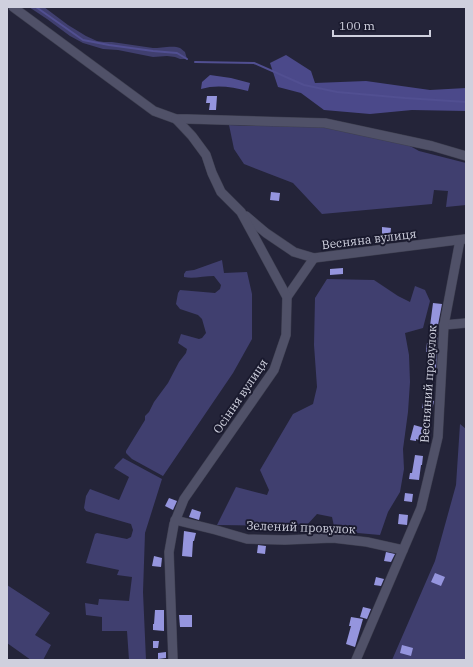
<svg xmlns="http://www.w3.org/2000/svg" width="473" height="667" viewBox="0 0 473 667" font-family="'IBM Plex Serif',serif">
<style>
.green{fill:#403f6f}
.forest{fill:#4b498a}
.water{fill:#514f91}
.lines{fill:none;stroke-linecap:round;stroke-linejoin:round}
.stream{stroke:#514f91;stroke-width:2}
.building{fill:#9595de}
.minor-casing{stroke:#3f4051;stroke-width:10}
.minor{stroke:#505168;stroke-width:9}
.labels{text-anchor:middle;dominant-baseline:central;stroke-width:4;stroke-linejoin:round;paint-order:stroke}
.street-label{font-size:12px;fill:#cfd0de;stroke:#1a1a2e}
</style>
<rect width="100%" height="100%" fill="#242439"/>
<!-- green -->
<g class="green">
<path d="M29,7H44L68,25L86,36L97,41L104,42H112L153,48C160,48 174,45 180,48C182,49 183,51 185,52L187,59H180L175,57L167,56L153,57L118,50L103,49L83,43L70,36L47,19Z"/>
<polygon points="274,124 309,125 339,130 401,141 419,151 466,163 466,205 446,207 448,191 434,190 432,204 322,214 293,183 244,164 234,149 229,125 252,126"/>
<path d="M222,260L224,273L247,272L252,294V339L233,373L163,476L132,459L126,453V451L145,420V416L149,412L154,402L168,383L179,362L186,353L187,349L178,343L181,334L199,339L202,338L206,333L202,319L198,315L180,309L176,304L178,293L180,290L215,293L220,289L221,285L214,276C204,276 193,279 184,277V274L186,271L194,270Z"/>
<polygon points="327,279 374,280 398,296 410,302 415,286 425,290 430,301 423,328 405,333 409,355 410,382 408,412 403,449 404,469 400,492 388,512 380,535 335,531 332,517 317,514 306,526 217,525 236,487 267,495 269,490 260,470 293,414 313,404 317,387 314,345 315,298"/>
<polygon points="460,424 466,429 466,660 392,660 435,561 456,485"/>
<polygon points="123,458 162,479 145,533 143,592 146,660 129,660 127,631 102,631 102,617 86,615 85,603 98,605 99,599 129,601 132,577 117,575 119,570 86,563 95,534 97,533 127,539 131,537 133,530 131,524 86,511 84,508 86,496 90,489 119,500 120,498 129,477 114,468 116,465"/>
<polygon points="7,585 50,613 35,635 51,645 43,660 31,660 7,643"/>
</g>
<!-- forest -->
<polygon class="forest" points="286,55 311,71 315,83 366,81 430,90 466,88 466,111 412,110 370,114 324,110 301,93 278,87 270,63"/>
<!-- water -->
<path class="water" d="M210,75L231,78L250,83L248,91C232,87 217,84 201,89L202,82Z"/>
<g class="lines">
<!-- stream -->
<g class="stream">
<polyline points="36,7 83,40 109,45 153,51 177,53 187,59"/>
<polyline points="195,62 254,63 304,85 337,92 405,98 466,102"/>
</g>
</g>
<!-- building -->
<g class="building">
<polygon points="207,96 217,96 216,110 209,110 210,103 206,103"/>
<polygon points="271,192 280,193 279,201 270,200"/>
<polygon points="382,227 391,228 390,238 382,238"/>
<polygon points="343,268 343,274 330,275 330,269"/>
<polygon points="433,303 442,304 438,325 436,369 429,369 429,352 426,352 427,343 431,343 432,326 430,326"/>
<polygon points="424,398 434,401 432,410 422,408"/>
<polygon points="414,425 428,429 425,442 416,439 416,441 410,440"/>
<polygon points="415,455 423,456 422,465 421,465 419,480 409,479 410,473 412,473"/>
<polygon points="405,493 413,494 412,502 404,501"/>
<polygon points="169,498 177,501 173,510 165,506"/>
<polygon points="192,509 201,512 199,520 189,517"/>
<polygon points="399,514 408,515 407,525 398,524"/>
<polygon points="184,531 196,533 194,541 193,541 192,557 182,556"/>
<polygon points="258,545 266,546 265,554 257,553"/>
<polygon points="386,552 395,554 391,562 384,561"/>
<polygon points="154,556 162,558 161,567 152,566"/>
<polygon points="435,573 445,577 441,586 431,582"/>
<polygon points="376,577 384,579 381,586 374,585"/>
<polygon points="363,607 371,609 367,619 360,617"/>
<polygon points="155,610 164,610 164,631 153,630 153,624 154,624"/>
<polygon points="179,615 192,615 192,627 180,627"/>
<polygon points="351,617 363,619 355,647 346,644 351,626 349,626"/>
<polygon points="153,641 159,641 158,648 153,648"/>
<polygon points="402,645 413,648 411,656 400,653"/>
<polygon points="166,652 166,658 158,659 158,653"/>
</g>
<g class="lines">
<defs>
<g id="minor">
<polyline points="13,7 154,111 176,119 187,119 325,123 432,146 466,156"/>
<polyline points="246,216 266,233 294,252 314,258 465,239"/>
<polyline points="287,297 314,258"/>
<polyline points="444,325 466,323"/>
<polyline points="175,520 216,530 247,539 285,540 333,538 367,542 403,550"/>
<polyline points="173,660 169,552 174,524 184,499 274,370 286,335 287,297 241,212 221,192 212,173 206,155 192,136 176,119"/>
<polyline points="356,660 421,508 438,437 444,325 460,240"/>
</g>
</defs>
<!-- minor casing -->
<use href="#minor" class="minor-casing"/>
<!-- minor -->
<use href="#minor" class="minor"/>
</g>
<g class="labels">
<!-- street labels -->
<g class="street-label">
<text transform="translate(369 239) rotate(-7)">Весняна вулиця</text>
<text transform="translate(428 384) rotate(-86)">Весняний провулок</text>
<text transform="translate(240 396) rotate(-56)">Осіння вулиця</text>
<text transform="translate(301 527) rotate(2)">Зелений провулок</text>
</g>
</g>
<!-- border -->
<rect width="473" height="667" fill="none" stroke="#cfd0de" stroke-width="16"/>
<!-- scale -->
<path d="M333 30v6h97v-6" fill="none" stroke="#cfd0de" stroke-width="2"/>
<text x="339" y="30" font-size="12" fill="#cfd0de" stroke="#1a1a2e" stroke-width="3" paint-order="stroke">100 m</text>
</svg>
